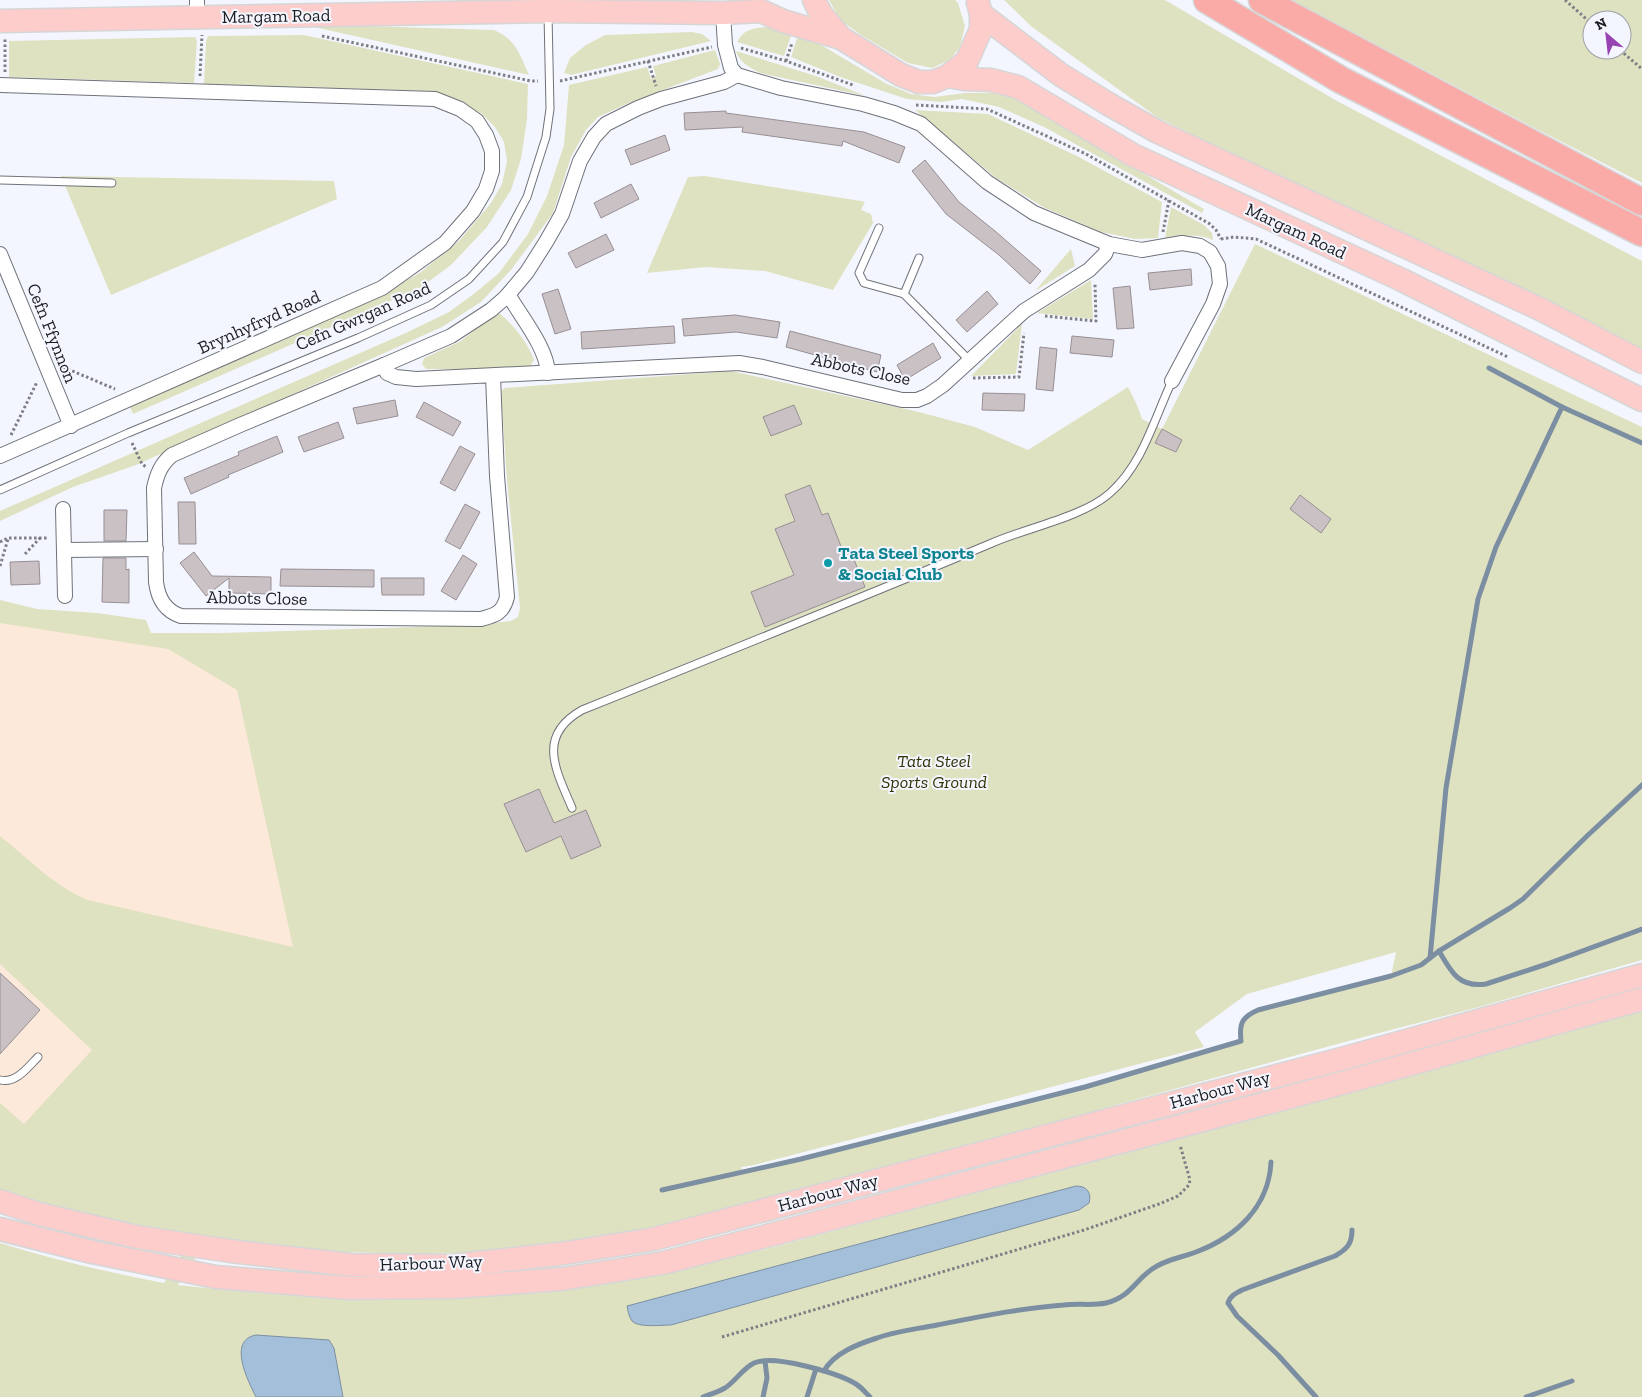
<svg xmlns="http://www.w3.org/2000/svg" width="1642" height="1397" viewBox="0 0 1642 1397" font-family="'Zilla Slab',serif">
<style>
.industrial{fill:#fde9d9}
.green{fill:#dfe2c1;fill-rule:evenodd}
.water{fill:#a4bfda;stroke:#7c8fa2}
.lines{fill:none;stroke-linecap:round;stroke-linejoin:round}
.stream{stroke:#7c8fa2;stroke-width:5}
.building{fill:#cac1c5;stroke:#978f93}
.lane-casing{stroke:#6f7279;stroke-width:9}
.street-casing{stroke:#6f7279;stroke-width:16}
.primary-casing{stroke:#d6d6d7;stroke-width:25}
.highway-casing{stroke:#d6d6d7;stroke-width:29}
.path{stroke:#7e7f85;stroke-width:3;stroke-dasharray:2.5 2.5;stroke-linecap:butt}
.lane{stroke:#fff;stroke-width:7}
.street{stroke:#fff;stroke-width:14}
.primary{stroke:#fccdcb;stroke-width:22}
.highway{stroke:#faaba8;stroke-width:26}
.culture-dot{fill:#0f9aa8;stroke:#f4f6ff;stroke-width:2}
.labels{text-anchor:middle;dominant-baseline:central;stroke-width:4;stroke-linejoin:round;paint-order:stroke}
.street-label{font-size:18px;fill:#1d1e21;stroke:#f4f6ff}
.culture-label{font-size:18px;font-weight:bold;fill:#0d838f;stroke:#f4f6ff;text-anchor:start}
.park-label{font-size:18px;font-style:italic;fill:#333507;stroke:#f4f6ff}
</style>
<rect width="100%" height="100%" fill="#f4f6ff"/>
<!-- industrial -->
<polygon class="industrial" points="0,623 151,633 220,633 237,690 270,835 294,947 309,1046 302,1066 291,1081 0,1176"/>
<!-- green -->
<g class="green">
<polygon points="829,0 955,0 958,3 965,26 960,47 950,60 932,68 908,63 861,35 840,20"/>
<polygon points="1004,0 1165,0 1337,101 1642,261 1642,349 1470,264 1282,180 1157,117 1032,27"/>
<path d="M1292,0H1642V183L1523,122ZM1592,20H1622V50H1592Z"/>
<path d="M367,26L494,30C516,39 520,55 529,75L314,27Z"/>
<path d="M777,27L793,30L784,56L737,42C744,26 762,27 777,27Z"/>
<polygon points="692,32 702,34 711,41 571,75 564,73 570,58 586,45 605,35"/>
<polygon points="799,32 887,84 911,94 934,97 965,93 1000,93 1024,103 1204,209 1202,213 1044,127 999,107 962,99 941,102 907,99 840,77 791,57"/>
<polygon points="304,35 528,84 527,119 521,159 511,190 487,227 451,265 420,288 133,414 130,407 380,296 421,272 459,241 491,203 502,184 507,161 504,142 495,127 481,113 427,91 204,84 206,41 208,36"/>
<polygon points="195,37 197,41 194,83 9,77 9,41"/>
<polygon points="715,50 720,64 718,69 629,103 598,117 586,130 571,157 553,213 511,270 481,302 442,327 136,465 73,487 0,521 0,511 408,332 449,312 475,293 499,273 528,234 547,196 564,145 569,85 647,67 651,79 656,76 653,66"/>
<path d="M736,51L816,76L866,96L760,73C749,67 740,63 736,51Z"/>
<polygon points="915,110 988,114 1077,156 1162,202 1158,238 1135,239 1101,232 1043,207 996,178"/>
<polygon points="61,176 334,181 337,199 111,295"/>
<polygon points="705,176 861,201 865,202 861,210 871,214 873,223 833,290 765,271 706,267 647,273 688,177"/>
<path d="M1171,207L1204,225L1212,233L1213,240C1197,233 1182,236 1165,238Z"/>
<path d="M1255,244L1642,427V960L1479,1007L1341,1043L689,1223L599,1240L461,1253L422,1254L340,1252L207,1241L178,1285L234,1291L333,1299L424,1298L601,1284L763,1250L1642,1010V1397H0V1243C54,1260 108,1272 164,1283L191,1238L58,1209L0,1193V1103L24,1124L92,1050L0,964V836C28,858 55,887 88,900L293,947L237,690L168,649L0,623V600L37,609L97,613L146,620L151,633H220L478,625L511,621L518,617L520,608L507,481L501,393L502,390L505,388L731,371L919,412L975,427L1028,450L1128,387L1137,405L1142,419L1162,429ZM1396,952L1391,976L1258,1010C1241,1018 1240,1023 1240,1041L1085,1087L744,1173L741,1167L754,1165L1204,1047L1195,1032L1247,994Z"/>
<polygon points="1071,249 1075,266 1035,291"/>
<polygon points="1091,280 1093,319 1037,313"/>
<path d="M499,313C512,323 529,344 534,360L531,365L526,369H426L422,364L424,358L461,341L494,314Z"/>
<polygon points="1022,324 1016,374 971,376"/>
</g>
<!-- water -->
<g class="water">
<path d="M1076,1186C1087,1186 1092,1193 1089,1203L1079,1210L671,1325C662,1325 638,1328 632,1321C629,1317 628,1311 627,1306Z"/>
<path d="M256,1335L329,1340L334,1348L343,1397H256C248,1381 227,1340 256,1335Z"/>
</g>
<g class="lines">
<!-- stream -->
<g class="stream">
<polyline points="1562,407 1642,443"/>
<path d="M1439,951C1451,972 1459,988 1486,984L1547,964L1642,929"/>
<polyline points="1430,958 1446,788 1478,599 1496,547 1562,407 1489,368"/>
<path d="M662,1190L801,1159L1085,1087L1241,1041C1239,1023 1242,1017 1258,1010L1391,976L1421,965L1439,951L1510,908L1523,899L1587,836L1642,785"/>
<path d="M824,1371C834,1353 858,1344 877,1338C896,1331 917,1329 937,1325C979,1317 1021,1308 1064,1305C1078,1303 1092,1306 1106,1303C1132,1297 1136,1277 1157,1266C1169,1259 1183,1257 1196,1252C1236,1237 1269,1207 1271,1162"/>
<path d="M703,1397C711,1394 718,1392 725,1388C736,1381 742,1369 754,1363C773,1354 838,1373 856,1384C861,1387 866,1393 870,1397"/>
<polyline points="763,1397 767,1378 765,1361"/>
<polyline points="807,1397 816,1369"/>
<path d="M1316,1397L1278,1355L1237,1316L1228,1303C1230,1296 1236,1293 1242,1290L1335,1256C1347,1249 1352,1244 1352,1230"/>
<polyline points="1526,1397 1572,1381"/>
</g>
</g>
<!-- building -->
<g class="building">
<polygon points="726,111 726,113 864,132 905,147 899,163 843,141 842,146 742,132 743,127 685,130 684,113"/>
<polygon points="665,135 670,150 631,165 625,150"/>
<polygon points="925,160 959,202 995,231 1041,271 1030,284 999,255 946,214 912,171"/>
<polygon points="631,184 639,199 601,218 594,203"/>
<polygon points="606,234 614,250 576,268 568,253"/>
<polygon points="1191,269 1192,285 1150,290 1148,273"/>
<polygon points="1130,286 1134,328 1117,329 1113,288"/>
<polygon points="558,289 571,329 555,334 542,294"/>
<polygon points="987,291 998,304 967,332 956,320"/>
<polygon points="735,315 780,322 777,338 736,332 684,336 682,319"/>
<polygon points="674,326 675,343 582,349 581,332"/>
<polygon points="790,331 881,355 877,372 786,347"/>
<polygon points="1072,336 1114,340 1112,357 1070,353"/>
<polygon points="933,343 941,358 905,380 897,365"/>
<polygon points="1040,347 1057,349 1053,391 1036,389"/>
<polygon points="983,393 1025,394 1024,411 982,410"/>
<polygon points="395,400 398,416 357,424 353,408"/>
<polygon points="424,402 461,422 453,436 416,417"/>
<polygon points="794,405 802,424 771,436 763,417"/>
<polygon points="338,422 344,438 304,452 298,437"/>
<polygon points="1162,429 1182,440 1176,452 1155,443"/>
<polygon points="277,436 283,452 228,475 229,477 191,494 184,478 239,455 238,452"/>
<polygon points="460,446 475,454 455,491 440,483"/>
<polygon points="810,485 822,515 828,513 844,554 851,552 865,587 765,627 751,592 794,575 775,529 795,521 785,495"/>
<polygon points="1300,495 1331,519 1321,533 1290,509"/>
<polygon points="178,502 195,502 196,544 179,544"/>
<polygon points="465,504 480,512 460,549 445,541"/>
<polygon points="104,510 127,510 126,541 104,541"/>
<polygon points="194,552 212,576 271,577 271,594 229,593 229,578 206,596 180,563"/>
<polygon points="463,555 477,564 456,600 441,591"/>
<polygon points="103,558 126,558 126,570 129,569 129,603 102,602"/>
<polygon points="39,561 40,584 11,585 10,562"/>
<polygon points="281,569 374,570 374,587 280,586"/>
<polygon points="381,578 424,578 424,595 382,595"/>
<polygon points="539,789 554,823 586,810 601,846 571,859 561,836 526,852 504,804"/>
<polygon points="0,973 40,1010 0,1054"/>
</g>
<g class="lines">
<defs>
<g id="lane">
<polyline points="0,180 112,183"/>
<polyline points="879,228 859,273 864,283 904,294 969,360"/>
<polyline points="904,294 919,258"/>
<polyline points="0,490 128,433 358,338 431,305 469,279 503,242 527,197 546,137 550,109 548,14"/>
<path d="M572,808C556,770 536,736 582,710C719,655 856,600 992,543C1026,528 1083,517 1110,493C1143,464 1154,419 1172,381"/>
<path d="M0,1080C16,1084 28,1067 38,1057"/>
</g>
<g id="street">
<polyline points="197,0 197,17"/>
<polyline points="723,13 725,45 731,68 737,75 781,88 863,104 894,113 921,124 987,182 1034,213 1109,244 1142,250 1182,243 1200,246 1210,252 1218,266 1220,284 1213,304 1172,381"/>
<polyline points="0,85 435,99 460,109 477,121 486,135 492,151 492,171 486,189 473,211 445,243 382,288 0,456"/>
<polyline points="0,254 71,426"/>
<path d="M506,297L511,299C523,319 547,349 548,373"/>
<polyline points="384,365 451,336 491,310 506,297 527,272 546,242 562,214 580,161 594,137 606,124 638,108 661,99 724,82 737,75"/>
<path d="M493,376L497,476L507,597C503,613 496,615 481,619L181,616C165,611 158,598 156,582L154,488C157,474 161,464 172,455L240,425L384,365L387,373L396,377L416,379L739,363L763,367L902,400H917L927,396L943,385L1024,311L1089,270L1105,254L1109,244"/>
<polyline points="63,509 65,596"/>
<polyline points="65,550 156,549"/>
</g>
<g id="primary">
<polyline points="814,0 821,14 841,38 901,75 919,82 933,82 948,76 967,61 981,29 981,14 978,3"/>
<polyline points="981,14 1061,75 1110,105 1158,132 1540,309 1642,362"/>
<polyline points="0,21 548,11 723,13 761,11 783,21 841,38"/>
<polyline points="948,76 964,79 991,80 1018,87 1133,155 1402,280 1642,400"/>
<polyline points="0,1201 39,1214 137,1237 230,1251 351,1265 450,1266 559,1254 654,1239 1345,1058 1642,975"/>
<polyline points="0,1229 92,1252 216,1277 348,1288 454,1287 562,1279 663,1263 774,1234 1350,1081 1642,999"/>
</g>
<g id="highway">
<polyline points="1207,0 1341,80 1642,233"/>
<polyline points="1262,0 1642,202"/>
</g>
</defs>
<!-- lane casing -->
<use href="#lane" class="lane-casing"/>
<!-- street casing -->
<use href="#street" class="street-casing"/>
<!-- primary casing -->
<use href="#primary" class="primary-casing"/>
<!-- highway casing -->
<use href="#highway" class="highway-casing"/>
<!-- path -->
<g class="path">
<polyline points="1565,0 1592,24"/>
<polyline points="322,36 531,81 538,81"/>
<polyline points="741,48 786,61 853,85"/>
<polyline points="1620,50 1642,69"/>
<polyline points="648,61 656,86"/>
<polyline points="786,61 792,43"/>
<polyline points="5,72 5,39"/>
<polyline points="200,76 202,35"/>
<polyline points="560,81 712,47"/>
<polyline points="916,105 987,109 1086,154 1210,224 1216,230 1221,239"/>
<polyline points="1163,232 1169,200"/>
<polyline points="1221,239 1234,237 1256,239 1508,357"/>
<polyline points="1045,316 1096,321 1095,284"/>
<polyline points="63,367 115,389"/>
<polyline points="973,378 1019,377 1024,333"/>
<polyline points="11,435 37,382"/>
<polyline points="132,443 142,464 146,467"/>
<polyline points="0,542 8,538 49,538"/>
<polyline points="25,554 40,538"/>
<polyline points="0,566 8,539"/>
<polyline points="722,1337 1084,1230 1159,1204 1178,1196 1189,1185 1190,1180 1180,1145"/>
</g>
<!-- lane -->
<use href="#lane" class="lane"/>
<!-- street -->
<use href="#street" class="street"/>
<!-- primary -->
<use href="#primary" class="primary"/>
<!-- highway -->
<use href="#highway" class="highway"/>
</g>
<!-- markers -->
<circle class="culture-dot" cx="828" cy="563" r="5"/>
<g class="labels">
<!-- street labels -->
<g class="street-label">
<text transform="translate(276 16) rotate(-1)">Margam Road</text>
<text transform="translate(1296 231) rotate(25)">Margam Road</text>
<text transform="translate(363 316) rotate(-24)">Cefn Gwrgan Road</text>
<text transform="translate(259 322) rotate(-24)">Brynhyfryd Road</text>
<text transform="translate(52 333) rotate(68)">Cefn Ffynnon</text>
<text transform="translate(861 369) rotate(12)">Abbots Close</text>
<text transform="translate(257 598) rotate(1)">Abbots Close</text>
<text transform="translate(1220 1090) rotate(-15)">Harbour Way</text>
<text transform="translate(828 1193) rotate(-15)">Harbour Way</text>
<text transform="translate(431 1263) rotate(-2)">Harbour Way</text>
</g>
<!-- culture labels -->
<g class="culture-label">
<text x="838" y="553">Tata Steel Sports<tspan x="838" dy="21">&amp; Social Club</tspan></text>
</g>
<!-- park labels -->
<g class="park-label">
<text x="934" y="761">Tata Steel<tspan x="934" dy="21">Sports Ground</tspan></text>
</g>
</g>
<!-- north arrow -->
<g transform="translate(1607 35) rotate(332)"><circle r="24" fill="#f4f6ff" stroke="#9ea0a6"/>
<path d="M0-4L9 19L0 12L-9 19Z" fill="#9743b2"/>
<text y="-8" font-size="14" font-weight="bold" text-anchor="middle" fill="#1d1e21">N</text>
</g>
</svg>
